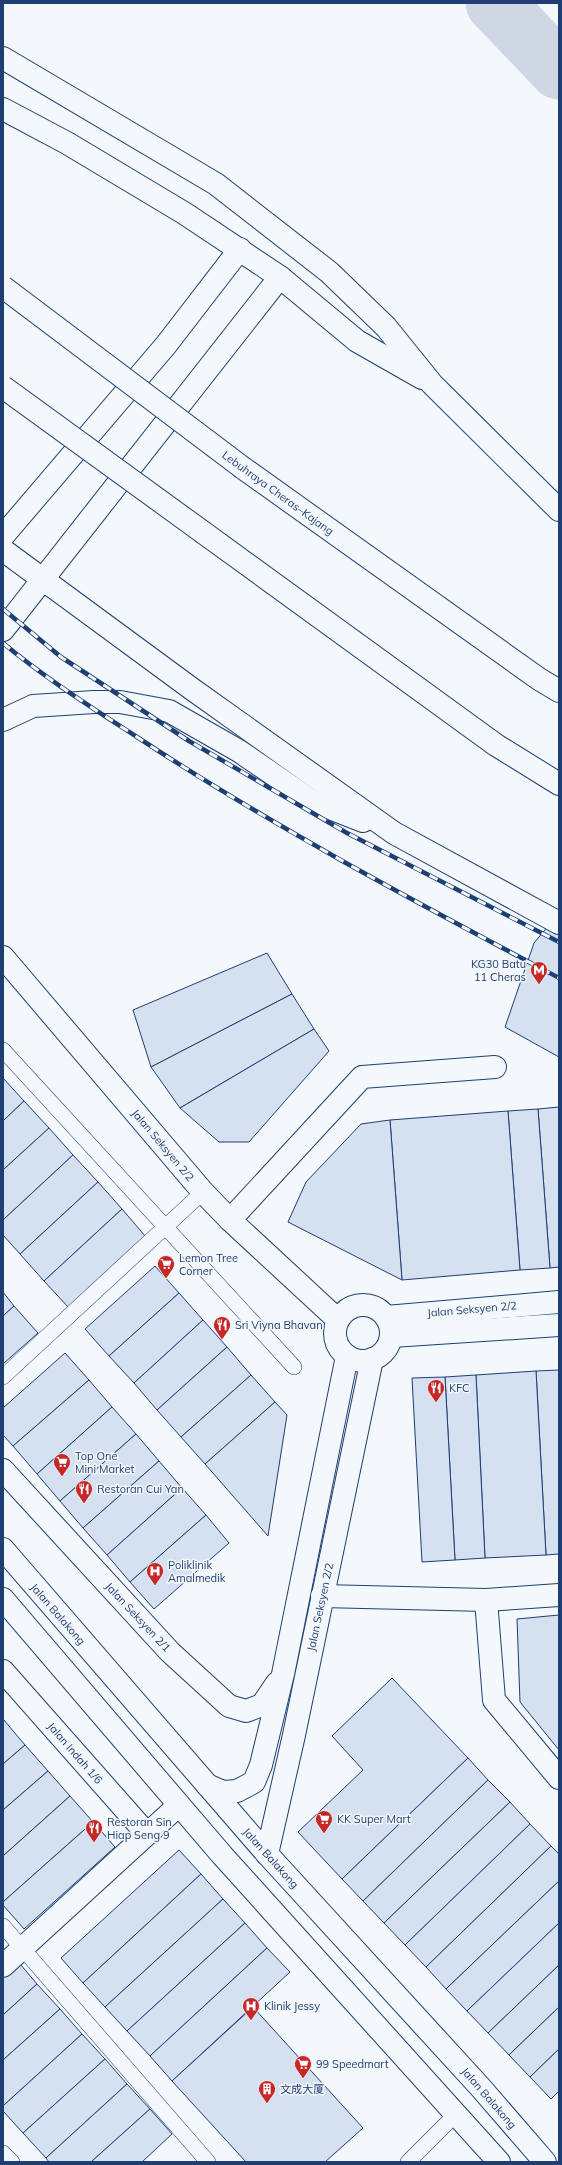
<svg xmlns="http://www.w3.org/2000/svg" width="562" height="2165" viewBox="0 0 562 2165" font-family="Mulish,'Noto Sans SC',sans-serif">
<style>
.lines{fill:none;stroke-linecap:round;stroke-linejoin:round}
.river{stroke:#cfd7e4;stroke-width:59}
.building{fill:#d5e0f0;stroke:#1d3f73}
.lane-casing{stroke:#1d3f73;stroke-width:16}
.street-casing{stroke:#1d3f73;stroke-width:24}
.secondary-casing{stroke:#1d3f73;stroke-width:24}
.highway-casing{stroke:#1d3f73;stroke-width:24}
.lane{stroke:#f4f7fb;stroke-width:15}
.street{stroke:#f4f7fb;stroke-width:22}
.secondary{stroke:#f4f7fb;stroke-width:22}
.highway{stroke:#f4f7fb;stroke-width:22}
.rail-casing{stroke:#1d3f73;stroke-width:4.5}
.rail{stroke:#f4f7fb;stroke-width:3;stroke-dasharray:9;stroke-linecap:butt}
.highway-bridge-casing{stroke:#1d3f73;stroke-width:24;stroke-linecap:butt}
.highway-bridge{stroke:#f4f7fb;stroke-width:22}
.labels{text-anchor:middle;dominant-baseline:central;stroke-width:3;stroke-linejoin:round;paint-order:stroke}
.street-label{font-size:11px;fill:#1d3f73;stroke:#f4f7fb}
.poi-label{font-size:11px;fill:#1d3f73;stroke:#f4f7fb;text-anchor:start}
</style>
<rect width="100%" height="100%" fill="#f4f7fb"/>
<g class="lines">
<!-- river -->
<polyline class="river" points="495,3 559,70"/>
</g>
<!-- building -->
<g class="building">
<polygon points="559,913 559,1057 505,1027 534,943"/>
<polygon points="267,953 292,994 151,1067 133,1010"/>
<polygon points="292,994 314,1029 180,1108 151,1067"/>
<polygon points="314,1029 329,1051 249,1142 219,1142 180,1108"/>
<polygon points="3,1078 24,1101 3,1121"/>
<polygon points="24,1101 49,1128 3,1170 3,1121"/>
<polygon points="559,1107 559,1267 550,1268 538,1109"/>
<polygon points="538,1109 550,1268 520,1270 508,1111"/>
<polygon points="508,1111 520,1270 402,1280 390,1120"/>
<polygon points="390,1120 402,1280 288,1222 306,1182 361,1124"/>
<polygon points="49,1128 73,1155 3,1220 3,1170"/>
<polygon points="73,1155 98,1182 20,1254 3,1235 3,1220"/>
<polygon points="98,1182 122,1209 44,1281 20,1254"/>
<polygon points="122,1209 146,1237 69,1308 44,1281"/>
<polygon points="155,1266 179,1293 109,1356 85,1329"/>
<polygon points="3,1292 14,1306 3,1316"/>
<polygon points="179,1293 203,1320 134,1383 109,1356"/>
<polygon points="14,1306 38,1333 3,1364 3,1316"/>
<polygon points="203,1320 227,1347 157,1410 134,1383"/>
<polygon points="227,1347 251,1375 181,1437 157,1410"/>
<polygon points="65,1353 89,1380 13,1446 3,1435 3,1408"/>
<polygon points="559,1370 559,1554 546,1555 536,1371"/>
<polygon points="536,1371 546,1555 485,1558 476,1375"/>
<polygon points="251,1375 275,1402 205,1464 181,1437"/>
<polygon points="476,1375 485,1558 455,1560 445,1377"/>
<polygon points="445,1377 455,1560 422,1562 412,1378"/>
<polygon points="89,1380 112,1407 37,1474 13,1446"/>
<polygon points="275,1402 287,1415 268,1536 205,1464"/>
<polygon points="112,1407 136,1434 60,1501 37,1474"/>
<polygon points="136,1434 159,1461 83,1528 60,1501"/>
<polygon points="159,1461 182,1488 107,1555 83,1528"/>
<polygon points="182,1488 206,1515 130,1582 107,1555"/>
<polygon points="206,1515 229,1543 154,1609 130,1582"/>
<polygon points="559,1615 559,1750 520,1702 517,1619"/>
<polygon points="392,1678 468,1758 342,1879 298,1832 363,1770 332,1736"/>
<polygon points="3,1719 25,1745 3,1764"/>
<polygon points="25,1745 48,1771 3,1810 3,1764"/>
<polygon points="468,1758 488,1780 363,1901 342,1879"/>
<polygon points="48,1771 70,1796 3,1856 3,1810"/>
<polygon points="488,1780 510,1802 384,1923 363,1901"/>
<polygon points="70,1796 93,1822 3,1902 3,1856"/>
<polygon points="510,1802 530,1824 405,1945 384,1923"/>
<polygon points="93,1822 115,1847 24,1929 3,1905 3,1902"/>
<polygon points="530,1824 551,1846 426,1967 405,1945"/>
<polygon points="551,1846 559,1854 559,1881 446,1989 426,1967"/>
<polygon points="179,1850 201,1874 83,1983 61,1958"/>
<polygon points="201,1874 223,1899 105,2007 83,1983"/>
<polygon points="559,1881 559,1923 467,2011 446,1989"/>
<polygon points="223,1899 245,1923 127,2031 105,2007"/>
<polygon points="245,1923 267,1948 150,2056 127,2031"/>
<polygon points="559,1923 559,1965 488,2033 467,2011"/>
<polygon points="267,1948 290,1972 172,2081 150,2056"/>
<polygon points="15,1958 37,1984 3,2015 3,1969"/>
<polygon points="559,1965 559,2007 509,2055 488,2033"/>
<polygon points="37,1984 60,2009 3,2060 3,2015"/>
<polygon points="253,2007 363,2128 325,2162 246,2162 172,2081"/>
<polygon points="559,2007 559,2049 530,2077 509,2055"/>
<polygon points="60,2009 82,2034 3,2106 3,2060"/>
<polygon points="82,2034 105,2059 23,2133 3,2111 3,2106"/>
<polygon points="559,2049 559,2091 551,2099 530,2077"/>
<polygon points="105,2059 127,2084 46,2158 23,2133"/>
<polygon points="127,2084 150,2109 91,2162 49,2162 46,2158"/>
<polygon points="150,2109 172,2134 142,2162 91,2162"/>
</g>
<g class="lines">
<defs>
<g id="lane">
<polyline points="3,1050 294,1367"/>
<polyline points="3,1377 203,1192"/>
<polyline points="3,1926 208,2162"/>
<polyline points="3,2153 12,2162"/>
<polyline points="408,2162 456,2114"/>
</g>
<g id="street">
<polyline points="3,957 203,1192 230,1220 338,1320"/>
<polyline points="230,1220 362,1077 495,1067"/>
<circle cx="363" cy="1333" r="28"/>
<polyline points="386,1317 559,1302"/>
<polyline points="392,1336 559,1325"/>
<polyline points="3,1470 170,1652 229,1706 246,1711 262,1705 277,1683"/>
<polyline points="322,1596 486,1600 559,1595"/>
<polyline points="486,1600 494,1700 559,1778"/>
<polyline points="3,1671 147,1834"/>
<polyline points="207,1785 223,1792 237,1791 254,1782 261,1765 283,1674 347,1356"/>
<polyline points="267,1854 294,1735 372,1359"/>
<polyline points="3,1966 179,1805"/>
</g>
<g id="secondary">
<polyline points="3,536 166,345 240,249"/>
<polyline points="3,630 280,277"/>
<polyline points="3,1549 267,1854 481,2088 545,2162"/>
<polyline points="3,1599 222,1855 499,2162"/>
</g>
<g id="highway">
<polyline points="3,58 216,184 329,272 386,327 432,384 559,510"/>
<polyline points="3,109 67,143 184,213 280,277 357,341 422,378"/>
<polyline points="243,468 539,679 559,691"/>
<polyline points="204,533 496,745 559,784"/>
<polyline points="3,550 192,689 394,833 559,923"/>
<polyline points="3,720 33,706 94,702 120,702 169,711 239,751 312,801 363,821"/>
</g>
</defs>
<!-- lane casing -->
<use href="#lane" class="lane-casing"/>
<!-- street casing -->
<use href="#street" class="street-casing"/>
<!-- secondary casing -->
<use href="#secondary" class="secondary-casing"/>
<!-- highway casing -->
<use href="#highway" class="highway-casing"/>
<!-- lane -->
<use href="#lane" class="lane"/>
<!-- street -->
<use href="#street" class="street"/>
<!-- secondary -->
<use href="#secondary" class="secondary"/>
<!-- highway -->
<use href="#highway" class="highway"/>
<defs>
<g id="rail">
<polyline points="3,609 61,657 189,741 347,833 559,942"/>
<path d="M3,643C45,678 91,707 137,737C272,826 416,902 559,978"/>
</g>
</defs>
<!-- rail casing -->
<use href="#rail" class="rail-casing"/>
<!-- rail -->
<use href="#rail" class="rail"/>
<defs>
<g id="highway-bridge">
<polyline points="3,287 243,468"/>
<polyline points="3,387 204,533"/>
</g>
</defs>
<!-- highway-bridge casing -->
<use href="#highway-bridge" class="highway-bridge-casing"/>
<!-- highway-bridge -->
<use href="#highway-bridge" class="highway-bridge"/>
</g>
<!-- icons -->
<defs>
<symbol id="metro-pin" viewBox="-11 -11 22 30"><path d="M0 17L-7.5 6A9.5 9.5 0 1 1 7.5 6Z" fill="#c62828" stroke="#f4f7fb"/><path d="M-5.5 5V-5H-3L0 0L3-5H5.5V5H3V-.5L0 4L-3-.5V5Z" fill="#fff"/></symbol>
<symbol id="supermarket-pin" viewBox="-11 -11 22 30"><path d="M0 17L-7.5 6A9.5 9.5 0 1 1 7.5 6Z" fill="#c62828" stroke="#f4f7fb"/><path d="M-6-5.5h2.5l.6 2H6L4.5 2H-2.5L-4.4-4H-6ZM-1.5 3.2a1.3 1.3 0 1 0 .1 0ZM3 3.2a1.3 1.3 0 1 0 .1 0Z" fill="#fff"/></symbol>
<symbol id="restaurant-pin" viewBox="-11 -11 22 30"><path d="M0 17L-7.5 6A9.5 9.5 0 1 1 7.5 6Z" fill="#c62828" stroke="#f4f7fb"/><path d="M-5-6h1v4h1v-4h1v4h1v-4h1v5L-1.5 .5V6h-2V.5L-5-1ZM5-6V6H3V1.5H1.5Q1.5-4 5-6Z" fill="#fff"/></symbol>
<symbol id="hospital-pin" viewBox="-11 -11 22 30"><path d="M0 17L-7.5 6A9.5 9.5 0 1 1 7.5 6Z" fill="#c62828" stroke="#f4f7fb"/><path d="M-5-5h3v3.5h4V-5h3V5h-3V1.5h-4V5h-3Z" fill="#fff"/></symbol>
<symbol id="building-pin" viewBox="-11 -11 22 30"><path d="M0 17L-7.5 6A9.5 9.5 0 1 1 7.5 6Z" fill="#c62828" stroke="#f4f7fb"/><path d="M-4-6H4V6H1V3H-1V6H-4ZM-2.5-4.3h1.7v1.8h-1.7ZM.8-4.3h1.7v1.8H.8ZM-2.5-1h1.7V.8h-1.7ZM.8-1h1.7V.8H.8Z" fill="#fff"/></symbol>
</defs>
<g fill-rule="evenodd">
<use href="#metro-pin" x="529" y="960" width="20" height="27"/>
<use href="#supermarket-pin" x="156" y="1254" width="20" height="27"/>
<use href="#restaurant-pin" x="212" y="1315" width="20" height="27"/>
<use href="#restaurant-pin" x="426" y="1378" width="20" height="27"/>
<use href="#supermarket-pin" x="52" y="1452" width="20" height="27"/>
<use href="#restaurant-pin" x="74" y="1479" width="20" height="27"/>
<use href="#hospital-pin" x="145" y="1561" width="20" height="27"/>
<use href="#supermarket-pin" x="314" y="1809" width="20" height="27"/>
<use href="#restaurant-pin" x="84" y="1818" width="20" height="27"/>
<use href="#hospital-pin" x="241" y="1996" width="20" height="27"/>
<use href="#supermarket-pin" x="293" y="2054" width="20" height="27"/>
<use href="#building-pin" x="257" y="2079" width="20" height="27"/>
</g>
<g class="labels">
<!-- street labels -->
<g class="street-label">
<text transform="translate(278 493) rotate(36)">Lebuhraya Cheras–Kajang</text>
<text transform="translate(163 1145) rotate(50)">Jalan Seksyen 2/2</text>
<text transform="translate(472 1309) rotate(-5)">Jalan Seksyen 2/2</text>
<text transform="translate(320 1607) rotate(-78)">Jalan Seksyen 2/2</text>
<text transform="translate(58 1614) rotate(49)">Jalan Balakong</text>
<text transform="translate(138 1617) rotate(47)">Jalan Seksyen 2/1</text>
<text transform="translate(75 1753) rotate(49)">Jalan Indah 1/6</text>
<text transform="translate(271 1858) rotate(48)">Jalan Balakong</text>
<text transform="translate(489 2098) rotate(49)">Jalan Balakong</text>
</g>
<!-- poi labels -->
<g class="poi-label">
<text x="526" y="964" text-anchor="end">KG30 Batu<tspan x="526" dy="13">11 Cheras</tspan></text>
<text x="179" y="1258">Lemon Tree<tspan x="179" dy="13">Corner</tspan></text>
<text x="235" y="1325">Sri Viyna Bhavan</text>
<text x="449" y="1388">KFC</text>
<text x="75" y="1456">Top One<tspan x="75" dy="13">Mini Market</tspan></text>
<text x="97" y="1489">Restoran Cui Yan</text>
<text x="168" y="1565">Poliklinik<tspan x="168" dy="13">Amalmedik</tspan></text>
<text x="337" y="1819">KK Super Mart</text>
<text x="107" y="1822">Restoran Sin<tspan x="107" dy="13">Hiap Seng 9</tspan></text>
<text x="264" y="2006">Klinik Jessy</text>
<text x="316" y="2064">99 Speedmart</text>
<text x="280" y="2089">文成大厦</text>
</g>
</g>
<!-- border -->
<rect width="562" height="2165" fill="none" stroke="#1d3f73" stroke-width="8"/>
</svg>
